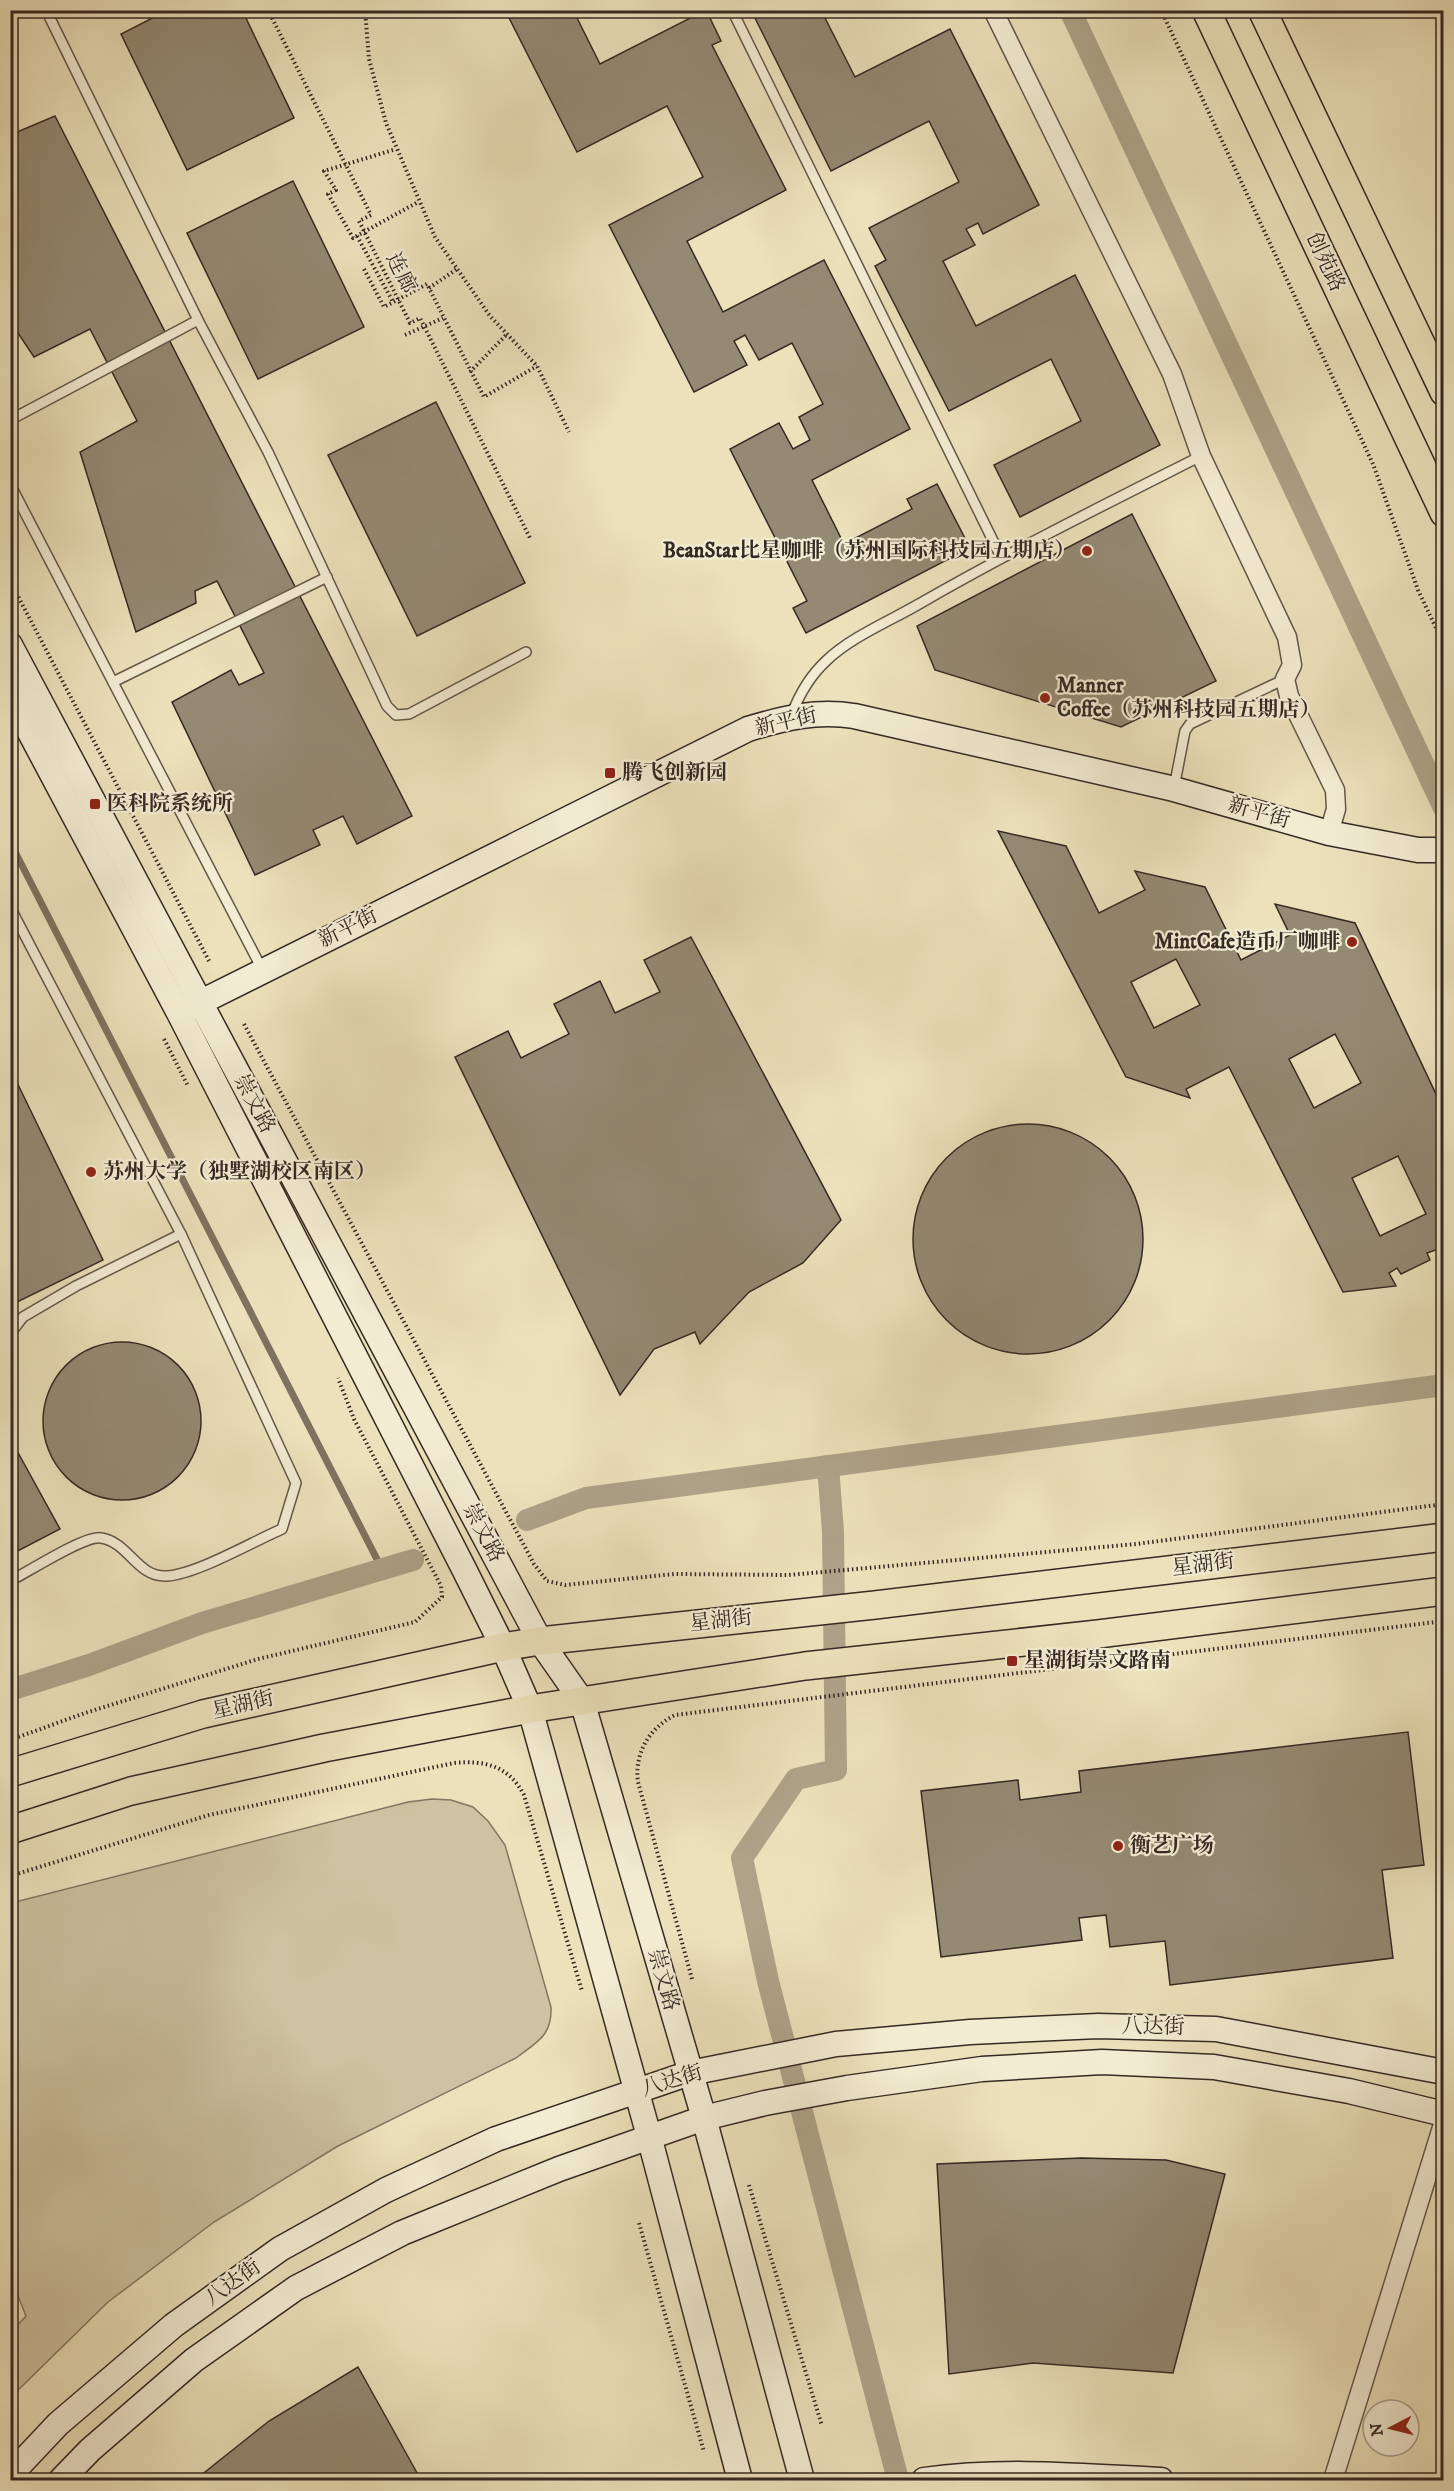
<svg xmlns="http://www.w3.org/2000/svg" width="1454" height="2491" viewBox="0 0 1454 2491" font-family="'IM FELL DW Pica','Noto Serif SC',serif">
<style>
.green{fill:#cdc2a1;stroke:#817662;stroke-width:1.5}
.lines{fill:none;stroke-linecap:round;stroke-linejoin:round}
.stream{stroke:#7e7260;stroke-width:7}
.canal{stroke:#aea288;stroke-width:22}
.building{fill:#948973;stroke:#352924;stroke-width:1.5;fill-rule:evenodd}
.lane-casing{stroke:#63574a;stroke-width:12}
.street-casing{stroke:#63574a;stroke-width:21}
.secondary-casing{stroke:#352924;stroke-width:27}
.primary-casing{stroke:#352924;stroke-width:30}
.path{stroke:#352924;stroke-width:4;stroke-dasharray:1.5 3;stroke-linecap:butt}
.lane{stroke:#f3ecd3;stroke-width:9}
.street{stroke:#f3ecd3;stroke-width:18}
.secondary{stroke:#f3ecd3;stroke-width:24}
.primary{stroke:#ece1bb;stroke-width:27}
.path-bridge{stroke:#352924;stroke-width:4;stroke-dasharray:1.5 3;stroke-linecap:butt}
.poi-dot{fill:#8f2418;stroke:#f3ecd3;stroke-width:2}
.labels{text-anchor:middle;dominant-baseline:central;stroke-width:4.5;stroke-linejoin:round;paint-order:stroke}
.street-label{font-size:21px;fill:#352924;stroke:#f3ecd3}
.poi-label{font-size:21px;font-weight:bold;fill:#352924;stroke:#f3ecd3;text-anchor:start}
</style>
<rect width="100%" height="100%" fill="#ece1bb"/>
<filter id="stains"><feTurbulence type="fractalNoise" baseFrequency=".00333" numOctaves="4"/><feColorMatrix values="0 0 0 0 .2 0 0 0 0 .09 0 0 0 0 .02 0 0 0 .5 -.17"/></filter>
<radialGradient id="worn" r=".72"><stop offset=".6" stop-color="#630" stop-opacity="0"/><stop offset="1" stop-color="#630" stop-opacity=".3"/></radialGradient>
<!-- green -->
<path class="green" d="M432,1799L451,1800L473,1807L488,1821L505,1845L551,2007C552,2036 538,2041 516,2058L338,2146L214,2222L108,2302L11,2397V2332L26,2316L10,2276L11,1903L408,1802Z"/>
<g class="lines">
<!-- stream -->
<polyline class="stream" points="10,842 383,1571"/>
<!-- canal -->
<g class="canal">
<polyline points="1070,10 1444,808"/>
<polyline points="828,1466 833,1532 836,1770 796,1779 742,1858 768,1981 898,2480"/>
<polyline points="527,1520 586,1498 1444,1385"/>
<polyline points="10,1690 89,1665 202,1623 413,1560"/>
</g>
</g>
<!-- building -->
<g class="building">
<polygon points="168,10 242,10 294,118 187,170 121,34"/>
<polygon points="505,10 573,10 600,64 706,10 721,41 712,45 786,190 687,241 723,312 824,260 910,429 812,480 844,544 912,509 907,499 937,484 970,548 806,633 793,608 807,601 730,449 779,423 793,449 810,440 799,417 823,404 792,343 759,360 745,335 734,341 747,365 694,392 609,225 703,177 667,106 577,152"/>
<polygon points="751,10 825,10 822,12 855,77 950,29 1039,205 983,234 978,223 966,229 975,245 943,261 976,326 1075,275 1160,445 1020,517 994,465 1081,421 1051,359 949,411 875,266 886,260 869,228 959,182 929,121 831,171"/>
<polygon points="55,116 412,816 357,844 343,816 313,830 320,845 255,875 172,702 231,670 239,685 264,673 217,581 195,591 196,603 136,632 80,452 137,421 90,329 34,357 10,321 10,135"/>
<polygon points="293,181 364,327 258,379 187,233"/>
<polygon points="436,402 525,583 417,636 328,455"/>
<polygon points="1132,514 1216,681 1121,727 935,670 917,626"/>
<path d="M998,831L1066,846L1099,913L1145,890L1135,871L1205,887L1241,960L1290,935L1275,904L1355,923L1444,1111V1247L1427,1253L1430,1260L1401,1274L1397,1268L1389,1273L1396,1286L1343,1292L1229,1067L1186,1089L1190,1098L1126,1077ZM1176,959L1200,1005L1154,1028L1131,982ZM1335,1034L1361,1083L1314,1108L1289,1059ZM1398,1156L1426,1214L1380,1236L1352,1178Z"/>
<polygon points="691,937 841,1220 803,1263 749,1292 700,1344 695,1332 654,1349 620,1395 455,1057 508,1031 521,1058 569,1034 554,1004 600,981 615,1013 660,992 644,960"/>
<polygon points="10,1068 103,1260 17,1302 10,1289"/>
<circle cx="1028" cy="1239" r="115"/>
<circle cx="122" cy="1421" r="79"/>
<polygon points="10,1438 60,1529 10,1555"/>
<polygon points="1408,1732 1424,1865 1382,1870 1393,1958 1170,1985 1165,1941 1110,1947 1106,1915 1079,1918 1082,1940 941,1957 921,1791 1018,1780 1020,1800 1081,1792 1079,1771"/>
<polygon points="1081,2158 1166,2160 1225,2174 1173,2373 1033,2363 949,2374 937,2164"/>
<polygon points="358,2367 421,2480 195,2480 269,2421"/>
</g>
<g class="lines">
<defs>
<g id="lane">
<polyline points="46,10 198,320 268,452 387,706 396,715 409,714 526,652"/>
<polyline points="732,10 1001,557"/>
<polyline points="10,420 198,320"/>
<polyline points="10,484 262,969"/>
<polyline points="113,682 327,577"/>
<path d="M792,714C799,695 810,676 826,661C851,637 888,622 919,604C1011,551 1106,504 1201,456"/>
<polyline points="1174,788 1185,731 1190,724 1285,679"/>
<path d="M10,907L181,1234L296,1483L282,1529C252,1542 197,1574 167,1576C137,1578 129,1542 101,1538C85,1535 28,1572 10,1581"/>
<polyline points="10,1334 23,1317 76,1286 181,1234"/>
</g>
<g id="street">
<polyline points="993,10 1172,374 1201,456 1287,637 1292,665 1285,679 1289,696 1335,790 1336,809 1329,833"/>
<polyline points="1333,2480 1444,2121"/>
</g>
<g id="secondary">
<polyline points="10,645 540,1641 582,1701 704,2118 802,2480"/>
<polyline points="10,695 179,1013 464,1569 503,1647 530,1709 649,2136 740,2480"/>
<path d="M187,1009L748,729C784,718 817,710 854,716L1170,788L1329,833L1418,850H1444"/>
<polyline points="10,2475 58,2424 174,2325 280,2249 386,2190 496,2139 690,2073 836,2044 970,2032 1098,2026 1216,2029 1444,2072"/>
<polyline points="61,2480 90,2450 194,2360 296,2288 402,2233 559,2169 704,2118 765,2103 847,2088 982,2069 1102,2062 1214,2067 1349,2091 1444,2114"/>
<path d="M924,2480C1002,2469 1083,2476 1161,2480"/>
</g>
<g id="primary">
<polyline points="1206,10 1444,513"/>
<polyline points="1262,10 1444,392"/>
<polyline points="10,1773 203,1714 503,1647 540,1641 875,1605 1444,1537"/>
<polyline points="10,1830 131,1791 324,1748 530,1709 805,1666 1098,1634 1444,1591"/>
</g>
</defs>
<!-- lane casing -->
<use href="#lane" class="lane-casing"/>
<!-- street casing -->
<use href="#street" class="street-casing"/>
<!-- secondary casing -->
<use href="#secondary" class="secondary-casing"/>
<!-- primary casing -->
<use href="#primary" class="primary-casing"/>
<!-- path -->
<g class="path">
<polyline points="365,10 369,59 386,123 435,237 490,316 537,366 569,432"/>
<polyline points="1161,10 1373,464 1418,590 1444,645"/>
<polyline points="393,150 324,171 336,190 328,194 353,238 418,202"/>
<polyline points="357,236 393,302"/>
<polyline points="364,269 384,307 427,284 484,397 537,366"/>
<polyline points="429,288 457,269"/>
<polyline points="405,335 443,318"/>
<polyline points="470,372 507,334"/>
<polyline points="10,581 209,961"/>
<polyline points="244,1024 534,1564 547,1581 565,1585 674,1574 789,1575 1136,1544 1444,1504"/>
<polyline points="164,1039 188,1086"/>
<polyline points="10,1740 85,1713 258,1659 415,1622 442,1597 441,1586 354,1419 338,1378"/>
<path d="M10,1876L209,1815L454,1763C485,1760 509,1766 524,1795L582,1991"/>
<path d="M692,1979L638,1782C634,1754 649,1728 675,1715L1444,1621"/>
<polyline points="749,2185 822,2426"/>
<polyline points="639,2223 704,2452"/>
</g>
<!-- lane -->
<use href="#lane" class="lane"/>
<!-- street -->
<use href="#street" class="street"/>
<!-- secondary -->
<use href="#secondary" class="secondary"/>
<!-- primary -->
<use href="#primary" class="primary"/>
<!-- path-bridge -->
<polyline class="path-bridge" points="268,10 371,215 359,221 410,323 420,318 531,540"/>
</g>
<!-- markers -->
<g class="poi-dot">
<circle cx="1087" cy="551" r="6"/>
<circle cx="1045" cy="698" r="6"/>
<rect x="604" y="767" width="12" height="12" rx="3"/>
<rect x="89" y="798" width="12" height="12" rx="3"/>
<circle cx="1352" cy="942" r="6"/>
<circle cx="91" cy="1172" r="6"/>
<rect x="1006" y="1655" width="12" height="12" rx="3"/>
<circle cx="1118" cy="1846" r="6"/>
</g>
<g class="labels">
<!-- street labels -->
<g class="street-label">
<text transform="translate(1325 262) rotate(65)">创苑路</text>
<text transform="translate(401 273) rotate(63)">连廊</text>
<text transform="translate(786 722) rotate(-13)">新平街</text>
<text transform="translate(1259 813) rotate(16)">新平街</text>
<text transform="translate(348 928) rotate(-26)">新平街</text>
<text transform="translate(254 1104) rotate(62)">崇文路</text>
<text transform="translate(483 1533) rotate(62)">崇文路</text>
<text transform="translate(1203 1565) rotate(-7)">星湖街</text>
<text transform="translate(721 1621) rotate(-6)">星湖街</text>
<text transform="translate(243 1705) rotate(-13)">星湖街</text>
<text transform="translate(663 1980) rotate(74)">崇文路</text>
<text transform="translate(1153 2027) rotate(1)">八达街</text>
<text transform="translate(672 2081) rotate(-17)">八达街</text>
<text transform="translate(233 2283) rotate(-36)">八达街</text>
</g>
<!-- poi labels -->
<g class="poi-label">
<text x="1075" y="551" text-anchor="end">BeanStar比星咖啡（苏州国际科技园五期店）</text>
<text x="1057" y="686">Manner<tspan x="1057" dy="24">Coffee（苏州科技园五期店）</tspan></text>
<text x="622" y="773">腾飞创新园</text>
<text x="107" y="804">医科院系统所</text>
<text x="1340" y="942" text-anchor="end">MintCafe造币厂咖啡</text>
<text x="103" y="1172">苏州大学（独墅湖校区南区）</text>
<text x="1024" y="1661">星湖街崇文路南</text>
<text x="1130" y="1846">衡艺广场</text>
</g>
</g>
<!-- margin -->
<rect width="1454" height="2491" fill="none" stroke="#ece1bb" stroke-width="36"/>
<rect x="12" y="12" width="1430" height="2467" fill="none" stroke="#352924" stroke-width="3"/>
<rect x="18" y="18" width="1418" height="2455" fill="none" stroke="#352924" stroke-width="1.5"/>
<!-- north arrow -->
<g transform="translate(1391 2428) rotate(263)"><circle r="28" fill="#f3ecd3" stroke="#a79e8d" stroke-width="1.5"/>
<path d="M0-4.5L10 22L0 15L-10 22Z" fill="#8f2418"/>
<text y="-9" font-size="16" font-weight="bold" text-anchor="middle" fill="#352924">N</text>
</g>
<rect width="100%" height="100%" filter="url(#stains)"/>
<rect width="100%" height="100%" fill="url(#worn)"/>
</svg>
